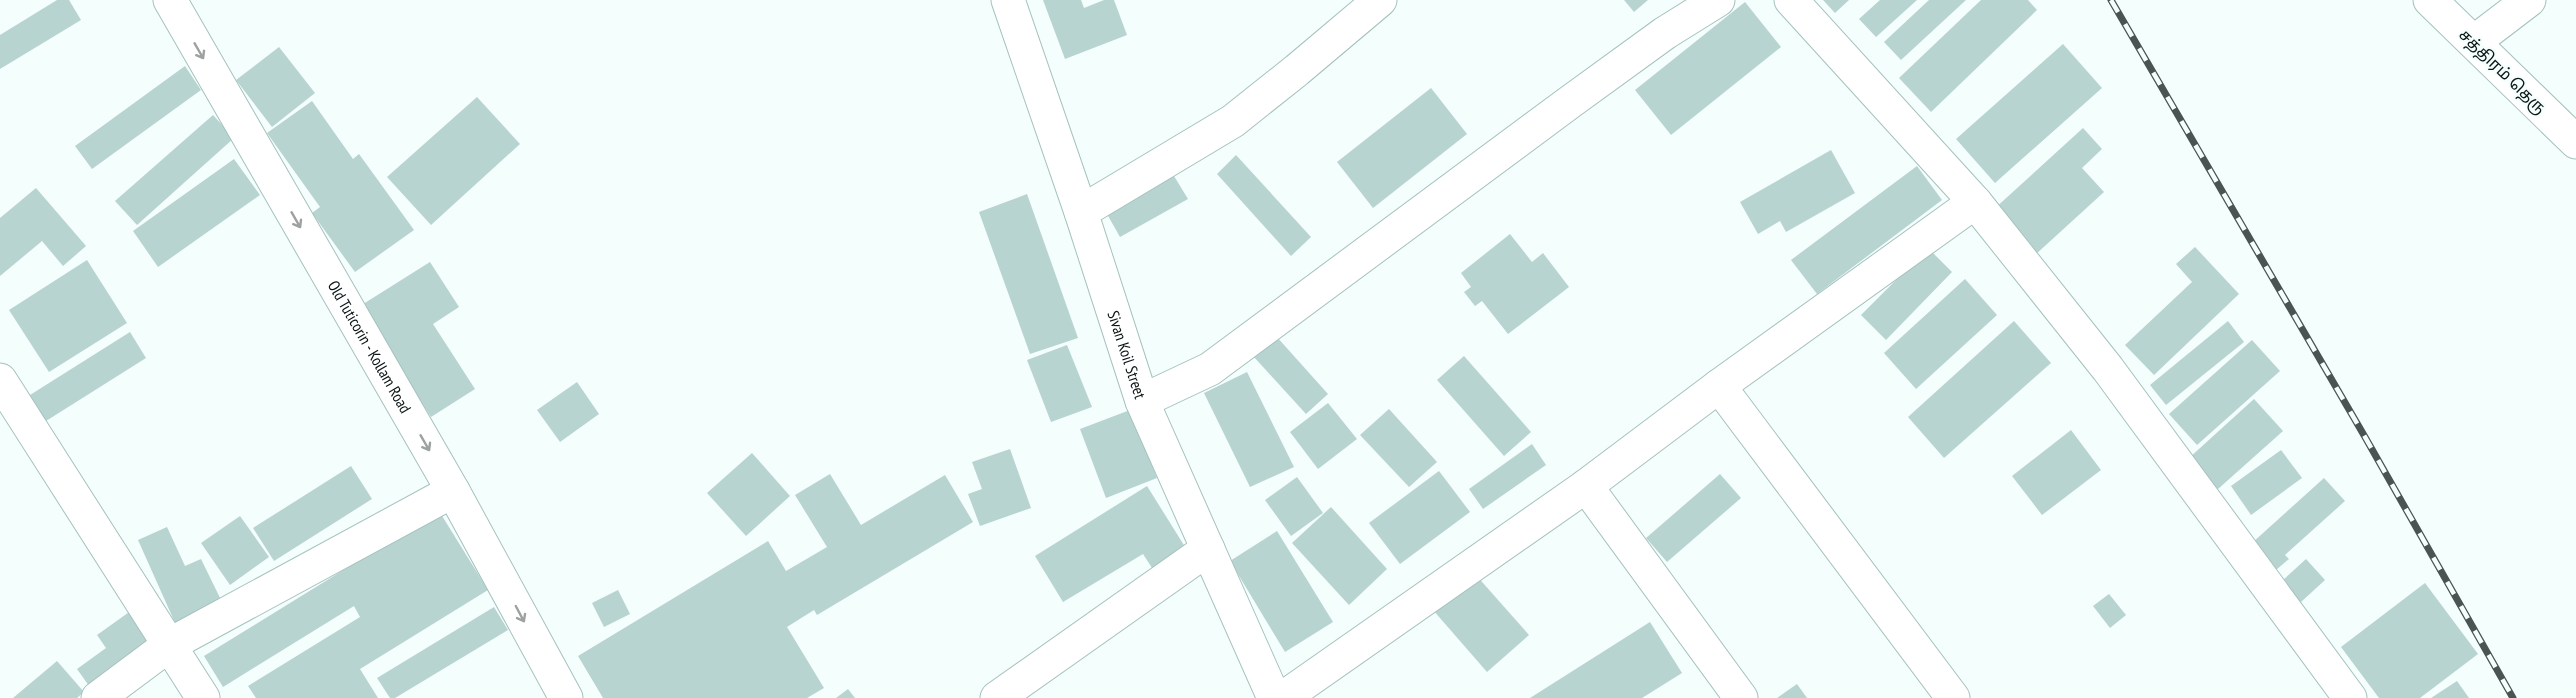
<svg xmlns="http://www.w3.org/2000/svg" width="2576" height="698" viewBox="0 0 2576 698" font-family="'PT Sans Narrow','Noto Sans Tamil',sans-serif">
<style>
.building{fill:#b8d4d1}
.lines{fill:none;stroke-linecap:round;stroke-linejoin:round}
.minor-casing{stroke:#a5c2be;stroke-width:35}
.tertiary-casing{stroke:#a5c2be;stroke-width:35}
.primary-casing{stroke:#a5c2be;stroke-width:35}
.minor{stroke:#fff;stroke-width:33}
.tertiary{stroke:#fff;stroke-width:33}
.primary{stroke:#fff;stroke-width:33}
.rail-casing{stroke:#4a5453;stroke-width:7}
.rail{stroke:#f3fefd;stroke-width:4.5;stroke-dasharray:14;stroke-linecap:butt}
.oneway{stroke:#9da1a1}
.labels{text-anchor:middle;dominant-baseline:central;stroke-width:4.5;stroke-linejoin:round;paint-order:stroke}
.street-label{font-size:16px;fill:#0b1514;stroke:#f3fefd}
</style>
<rect width="100%" height="100%" fill="#f3fefd"/>
<!-- building -->
<g class="building">
<polygon points="57,0 69,0 81,20 0,69 0,35"/>
<polygon points="1043,0 1081,0 1084,8 1104,0 1114,0 1127,35 1065,59"/>
<polygon points="1624,0 1648,0 1634,12"/>
<polygon points="1823,0 1849,0 1835,13"/>
<polygon points="1880,0 1917,0 1876,37 1859,19"/>
<polygon points="1929,0 1966,0 1901,60 1884,42"/>
<polygon points="1981,0 2028,0 2037,10 1931,112 1899,78"/>
<polygon points="1745,2 1781,47 1671,135 1635,90"/>
<polygon points="2063,44 2102,88 1995,183 1956,139"/>
<polygon points="279,47 315,93 272,127 236,80"/>
<polygon points="185,66 201,90 92,169 75,146"/>
<polygon points="1431,88 1467,134 1373,208 1337,162"/>
<polygon points="477,97 520,144 431,225 387,177"/>
<polygon points="312,101 353,159 359,154 414,230 355,272 312,213 320,207 267,133"/>
<polygon points="213,115 234,138 137,225 115,201"/>
<polygon points="2083,128 2102,149 2082,168 2104,192 2035,255 1993,210"/>
<polygon points="1831,150 1855,193 1786,232 1780,221 1758,234 1740,202"/>
<polygon points="1236,155 1311,237 1291,256 1217,174"/>
<polygon points="234,159 260,195 158,267 133,231"/>
<polygon points="1917,166 1942,200 1817,294 1791,260"/>
<polygon points="1174,176 1188,199 1120,237 1107,214"/>
<polygon points="36,188 86,246 63,266 42,241 0,276 0,218"/>
<polygon points="1027,194 1078,338 1030,354 979,212"/>
<polygon points="1510,234 1532,262 1543,253 1569,287 1508,334 1482,301 1475,306 1464,292 1471,287 1461,273"/>
<polygon points="2195,247 2239,294 2154,375 2125,345 2192,282 2176,264"/>
<polygon points="1928,248 1952,272 1886,340 1861,315"/>
<polygon points="87,260 127,323 49,372 9,310"/>
<polygon points="430,262 459,307 433,324 475,389 431,417 360,306"/>
<polygon points="1965,279 1997,315 1916,389 1884,353"/>
<polygon points="2014,321 2051,363 1944,458 1908,417"/>
<polygon points="2228,321 2244,342 2166,405 2150,385"/>
<polygon points="130,332 146,358 46,421 30,395"/>
<polygon points="1276,336 1328,394 1306,414 1253,356"/>
<polygon points="2252,340 2280,371 2197,445 2169,414"/>
<polygon points="1067,345 1092,407 1051,422 1027,360"/>
<polygon points="1464,356 1531,432 1504,456 1437,380"/>
<polygon points="1247,372 1294,467 1250,487 1204,393"/>
<polygon points="577,382 599,414 560,442 537,410"/>
<polygon points="2254,399 2283,431 2218,489 2189,458"/>
<polygon points="1328,403 1357,439 1318,469 1290,432"/>
<polygon points="1389,409 1437,462 1409,487 1360,435"/>
<polygon points="1130,410 1157,478 1106,498 1080,429"/>
<polygon points="2071,430 2101,470 2042,515 2012,476"/>
<polygon points="1532,444 1546,465 1483,509 1469,489"/>
<polygon points="1010,449 1031,508 980,526 968,494 982,489 972,462"/>
<polygon points="2281,450 2302,478 2251,515 2231,486"/>
<polygon points="752,453 790,496 746,536 707,493"/>
<polygon points="351,466 372,499 274,561 253,528"/>
<polygon points="1439,471 1470,512 1400,564 1369,523"/>
<polygon points="830,474 861,525 945,475 973,522 817,615 814,610 787,627 824,688 807,698 603,698 578,656 768,541 786,571 827,547 795,495"/>
<polygon points="1720,474 1741,498 1667,562 1646,538"/>
<polygon points="1297,477 1323,513 1291,536 1265,500"/>
<polygon points="2324,478 2345,501 2285,555 2289,559 2276,570 2252,543"/>
<polygon points="1147,486 1187,550 1154,571 1143,554 1063,602 1035,556"/>
<polygon points="1331,507 1387,569 1349,605 1292,543"/>
<polygon points="439,511 488,590 360,669 378,698 256,698 248,686 360,617 354,606 223,687 204,656"/>
<polygon points="240,516 269,557 230,585 201,543"/>
<polygon points="167,527 185,566 201,559 223,604 176,625 138,540"/>
<polygon points="1277,531 1333,622 1285,652 1230,561"/>
<polygon points="2306,559 2325,580 2301,602 2282,581"/>
<polygon points="1475,574 1529,635 1487,672 1433,610"/>
<polygon points="2425,583 2478,654 2420,698 2379,698 2341,647"/>
<polygon points="618,590 630,614 604,627 592,603"/>
<polygon points="2109,594 2126,615 2110,628 2093,606"/>
<polygon points="494,607 508,630 395,698 390,698 377,678"/>
<polygon points="132,610 156,644 92,690 77,669 106,648 97,635"/>
<polygon points="1650,622 1682,673 1642,698 1530,698"/>
<polygon points="57,661 84,692 77,698 13,698"/>
<polygon points="2457,681 2469,698 2431,698"/>
<polygon points="1797,684 1807,698 1777,698"/>
<polygon points="848,689 855,698 836,698"/>
</g>
<g class="lines">
<defs>
<g id="minor">
<polyline points="1791,0 1975,202 2108,369 2350,698"/>
<polyline points="2474,42 2529,0"/>
<polyline points="1081,212 1233,121 1297,70 1380,0"/>
<polyline points="0,380 203,698"/>
<polyline points="1719,386 1953,698"/>
<polyline points="1142,401 1210,369 1570,102 1665,33 1718,0"/>
<polyline points="1586,486 1741,698"/>
<polyline points="98,698 169,645 453,491"/>
<polyline points="997,698 1208,549"/>
<polyline points="1283,698 1586,486 1719,386 1975,202"/>
</g>
<g id="tertiary">
<path id="s1" d="M1008,0L1081,212L1142,401L1274,698"/>
<polyline points="2430,0 2576,142"/>
</g>
<g id="primary">
<path id="s2" d="M170,0L453,491L566,698"/>
</g>
</defs>
<!-- minor casing -->
<use href="#minor" class="minor-casing"/>
<!-- tertiary casing -->
<use href="#tertiary" class="tertiary-casing"/>
<!-- primary casing -->
<use href="#primary" class="primary-casing"/>
<!-- minor -->
<use href="#minor" class="minor"/>
<!-- tertiary -->
<use href="#tertiary" class="tertiary"/>
<!-- primary -->
<use href="#primary" class="primary"/>
<defs>
<polyline id="rail" points="2111,0 2365,437 2513,698"/>
</defs>
<!-- rail casing -->
<use href="#rail" class="rail-casing"/>
<!-- rail -->
<use href="#rail" class="rail"/>
</g>
<!-- one-way arrows -->
<defs><path id="oneway-shaft" d="M-6 0H5M1.5-3L5.5 0L1.5 3" fill="none" stroke-width="1.6" stroke-linecap="round" stroke-linejoin="round" transform="scale(1.5)"/></defs>
<g class="oneway">
<use href="#oneway-shaft" transform="translate(199 51) rotate(60)"/>
<use href="#oneway-shaft" transform="translate(296 220) rotate(60)"/>
<use href="#oneway-shaft" transform="translate(425 443) rotate(60)"/>
<use href="#oneway-shaft" transform="translate(520 614) rotate(62)"/>
</g>
<g class="labels">
<!-- street labels -->
<g class="street-label">
<text transform="translate(2503 71) rotate(44)">சத்திரம் தெரு</text>
<text stroke="none"><textPath href="#s2" startOffset="400">Old Tuticorin - Kollam Road</textPath></text>
<text stroke="none"><textPath href="#s1" startOffset="374">Sivan Koil Street</textPath></text>
</g>
</g>
</svg>
